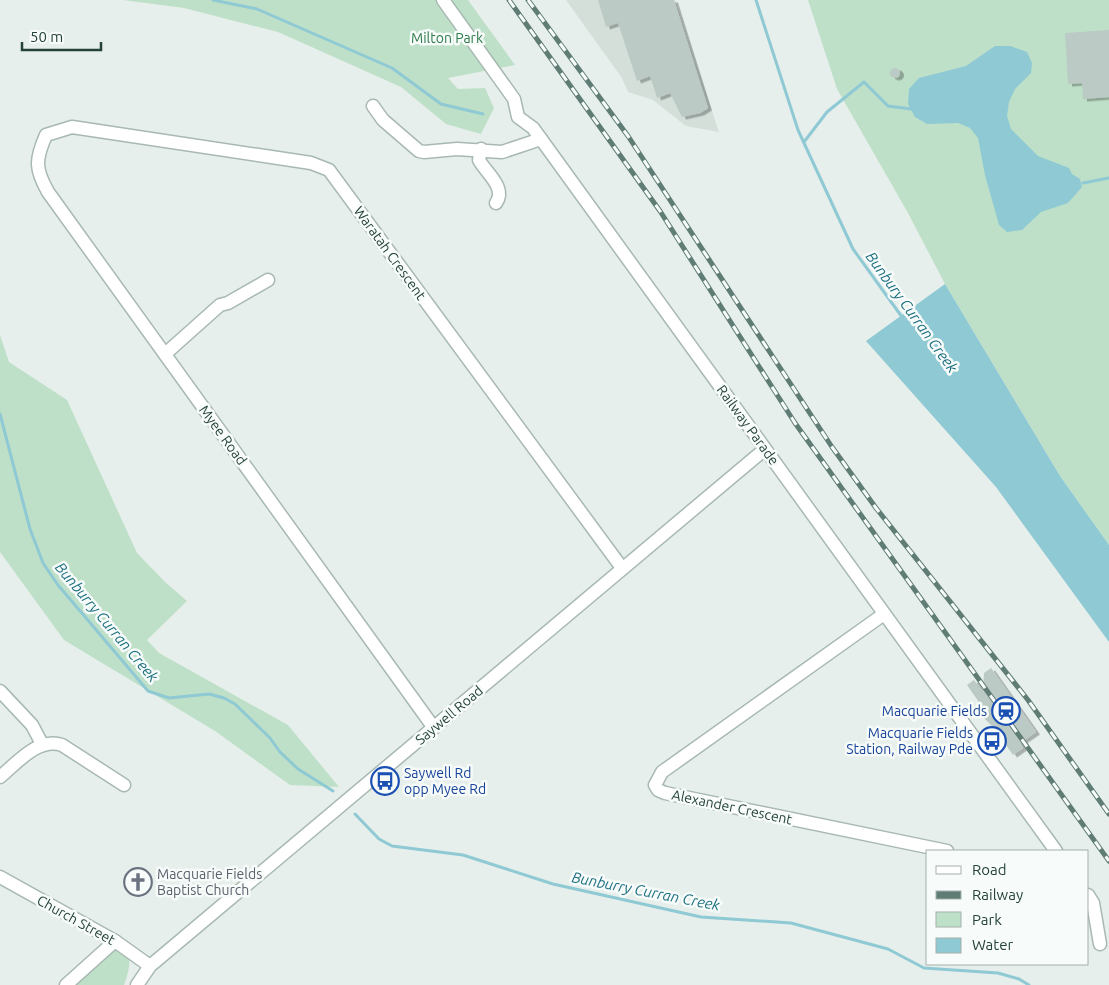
<svg xmlns="http://www.w3.org/2000/svg" width="1109" height="985" viewBox="0 0 1109 985" font-family="Ubuntu,sans-serif">
<style>
.built{fill:#d4dfda}
.green{fill:#bfe0c8}
.water{fill:#8ec9d4}
.lines{fill:none;stroke-linecap:round;stroke-linejoin:round}
.stream{stroke:#8ec9d4;stroke-width:3}
.building{fill:#bbcac4;filter:url(#shadow)}
.minor-casing{stroke:#a8b8b2;stroke-width:15}
.minor{stroke:#fff;stroke-width:12}
.rail-casing{stroke:#5f7d75;stroke-width:5}
.rail{stroke:#f7fbf9;stroke-width:3;stroke-dasharray:9;stroke-linecap:butt}
.labels{text-anchor:middle;dominant-baseline:central;stroke-width:5;stroke-linejoin:round;paint-order:stroke}
.park-label{font-size:14px;fill:#2d7a4b;stroke:#f7fbf9}
.street-label{font-size:14px;fill:#24423a;stroke:#f7fbf9}
.transit-label{font-size:14px;fill:#164399;stroke:#f7fbf9;text-anchor:end}
.worship-label{font-size:14px;fill:#5b616d;stroke:#f7fbf9;text-anchor:start}
.water-label{font-size:15px;font-style:italic;fill:#1c6f80;stroke:#f7fbf9}
</style>
<defs>
<filter id="shadow"><feDropShadow dx="4" dy="2.5" stdDeviation="0" flood-color="#0004"/></filter>
</defs>
<rect width="100%" height="100%" fill="#e6efeb"/>
<!-- built -->
<polygon class="built" points="566,0 675,0 719,132 686,126 653,100 628,92 622,78"/>
<!-- green -->
<g class="green">
<polygon points="123,0 468,0 515,65 448,78 458,89 485,88 494,108 481,134 446,124 401,87 278,32 184,8"/>
<polygon points="808,0 1109,0 1109,545 1060,476 945,284 908,213 837,89"/>
<polygon points="0,335 9,362 67,400 137,553 165,582 187,601 147,640 159,653 288,725 339,787 290,785 215,731 64,640 0,552"/>
<path d="M112,951C137,947 129,971 124,985H70Z"/>
</g>
<!-- water -->
<g class="water">
<polygon points="995,46 1010,46 1027,52 1032,63 1031,73 1015,89 1009,102 1007,116 1011,129 1038,156 1069,168 1072,174 1080,179 1082,187 1068,203 1041,212 1022,230 1007,232 999,225 985,175 978,138 970,128 958,123 927,124 915,117 908,104 909,89 919,78 966,66"/>
<polygon points="945,284 1060,476 1109,545 1109,642 996,487 866,341"/>
</g>
<g class="lines">
<!-- stream -->
<g class="stream">
<polyline points="213,0 257,9 392,68 441,104 483,114"/>
<polyline points="756,0 798,130 853,249 902,317"/>
<polyline points="804,142 827,112 864,82 888,106 911,109"/>
<polyline points="1083,183 1109,178"/>
<polyline points="0,414 30,529 43,563 58,585 148,691 169,698 209,694 224,698 235,704 270,738 280,752 298,769 333,791"/>
<polyline points="355,814 379,839 392,846 463,855 553,884 701,917 791,923 888,949 924,968 998,973 1019,979 1029,985"/>
</g>
</g>
<!-- building -->
<g class="building">
<polygon points="598,0 674,0 708,108 700,113 682,117 670,93 657,98 650,76 637,81 618,23 606,27"/>
<polygon points="1109,30 1109,97 1083,99 1082,83 1068,84 1065,33"/>
<circle cx="895" cy="73" r="5"/>
<polygon points="991,668 1036,732 1020,743 1023,748 1013,755 994,728 978,712 983,708 967,685 974,680 983,692 984,673"/>
</g>
<g class="lines">
<defs>
<g id="minor">
<polyline points="443,0 514,99 518,117 533,128 1056,851"/>
<polyline points="373,106 383,120 419,151 424,152 457,149 502,152 541,139"/>
<path d="M481,149L479,160C486,173 507,188 496,203"/>
<polyline points="165,354 220,305 228,303 268,280"/>
<polyline points="884,614 662,772 655,785 658,790 665,793 947,851"/>
<polyline points="0,691 32,725 42,744"/>
<path d="M434,728L48,192C35,169 35,160 46,135L72,127L311,163L329,170L622,568"/>
<path d="M0,777C17,763 38,737 62,745L124,785"/>
<polyline points="0,877 115,941 150,966"/>
<polyline points="1088,895 1093,903 1100,944"/>
<polyline points="66,985 115,941"/>
<polyline points="137,985 150,966 765,449"/>
</g>
</defs>
<!-- minor casing -->
<use href="#minor" class="minor-casing"/>
<!-- minor -->
<use href="#minor" class="minor"/>
<defs>
<g id="rail">
<polyline points="509,0 660,211 795,423 1109,861"/>
<polyline points="528,0 628,136 832,447 876,508 1028,700 1109,814"/>
</g>
</defs>
<!-- rail casing -->
<use href="#rail" class="rail-casing"/>
<!-- rail -->
<use href="#rail" class="rail"/>
</g>
<!-- icons -->
<defs>
<symbol id="station-ring" viewBox="-11 -11 22 22"><circle r="9.5" fill="#f7fbf9" stroke="#1a4fb4" stroke-width="1.5"/><path d="M-3-6H3Q5-6 5-4V2Q5 4 3 4L4.5 6H3L1.5 4h-3L-3 6H-4.5L-3 4Q-5 4-5 2V-4Q-5-6-3-6ZM-3.5-4v3h7v-3ZM-3.5 1v1.5H-2V1ZM2 1v1.5H3.5V1Z" fill="#1a4fb4"/></symbol>
<symbol id="bus-ring" viewBox="-11 -11 22 22"><circle r="9.5" fill="#f7fbf9" stroke="#1a4fb4" stroke-width="1.5"/><path d="M-5-6H5V4H4V6H2V4H-2V6H-4V4H-5ZM-3.5-4V0h7V-4ZM-3.5 1.2v1.5H-2V1.2ZM2 1.2v1.5H3.5V1.2Z" fill="#1a4fb4"/></symbol>
<symbol id="church-ring" viewBox="-11 -11 22 22"><circle r="9.5" fill="#f7fbf9" stroke="#6b7280" stroke-width="1.5"/><path d="M-1.2-6h2.4v3.5h3.3v2.4h-3.3V6h-2.4V-.1h-3.3v-2.4h3.3Z" fill="#6b7280"/></symbol>
</defs>
<g fill-rule="evenodd">
<use href="#station-ring" x="990" y="695" width="32" height="32"/>
<use href="#bus-ring" x="976" y="725" width="32" height="32"/>
<use href="#bus-ring" x="369" y="765" width="32" height="32"/>
<use href="#church-ring" x="122" y="866" width="32" height="32"/>
</g>
<g class="labels">
<!-- park labels -->
<g class="park-label">
<text x="447" y="38">Milton Park</text>
</g>
<!-- street labels -->
<g class="street-label">
<text transform="translate(390 253) rotate(54)">Waratah Crescent</text>
<text transform="translate(748 425) rotate(54)">Railway Parade</text>
<text transform="translate(223 435) rotate(54)">Myee Road</text>
<text transform="translate(449 715) rotate(-40)">Saywell Road</text>
<text transform="translate(732 807) rotate(12)">Alexander Crescent</text>
<text transform="translate(76 920) rotate(29)">Church Street</text>
</g>
<!-- transit labels -->
<g class="transit-label">
<text x="987" y="711">Macquarie Fields</text>
<text x="973" y="733">Macquarie Fields<tspan x="973" dy="16">Station, Railway Pde</tspan></text>
<text x="404" y="773" text-anchor="start">Saywell Rd<tspan x="404" dy="16">opp Myee Rd</tspan></text>
</g>
<!-- worship labels -->
<g class="worship-label">
<text x="157" y="874">Macquarie Fields<tspan x="157" dy="16">Baptist Church</tspan></text>
</g>
<!-- water labels -->
<g class="water-label">
<text transform="translate(912 312) rotate(54)">Bunbury Curran Creek</text>
<text transform="translate(107 622) rotate(50)">Bunburry Curran Creek</text>
<text transform="translate(646 891) rotate(11)">Bunburry Curran Creek</text>
</g>
</g>
<!-- legend -->
<rect x="926" y="850" width="162" height="115" fill="#f7fbf9" stroke="#a3b1ad"/>
<rect x="936" y="866" width="25" height="8" fill="#ffffff" stroke="#a3b1ad"/>
<text x="972" y="875" font-size="15" fill="#24423a">Road</text>
<rect x="936" y="891" width="25" height="8" fill="#5f7d75" stroke="#a3b1ad"/>
<text x="972" y="900" font-size="15" fill="#24423a">Railway</text>
<rect x="936" y="912" width="25" height="15" fill="#bfe0c8" stroke="#a3b1ad"/>
<text x="972" y="925" font-size="15" fill="#24423a">Park</text>
<rect x="936" y="938" width="25" height="15" fill="#8ec9d4" stroke="#a3b1ad"/>
<text x="972" y="950" font-size="15" fill="#24423a">Water</text>
<!-- scale -->
<path d="M22 42v8h79v-8" fill="none" stroke="#24423a" stroke-width="2.5"/>
<text x="30" y="42" font-size="15" fill="#24423a" stroke="#f7fbf9" stroke-width="4" paint-order="stroke">50 m</text>
</svg>
